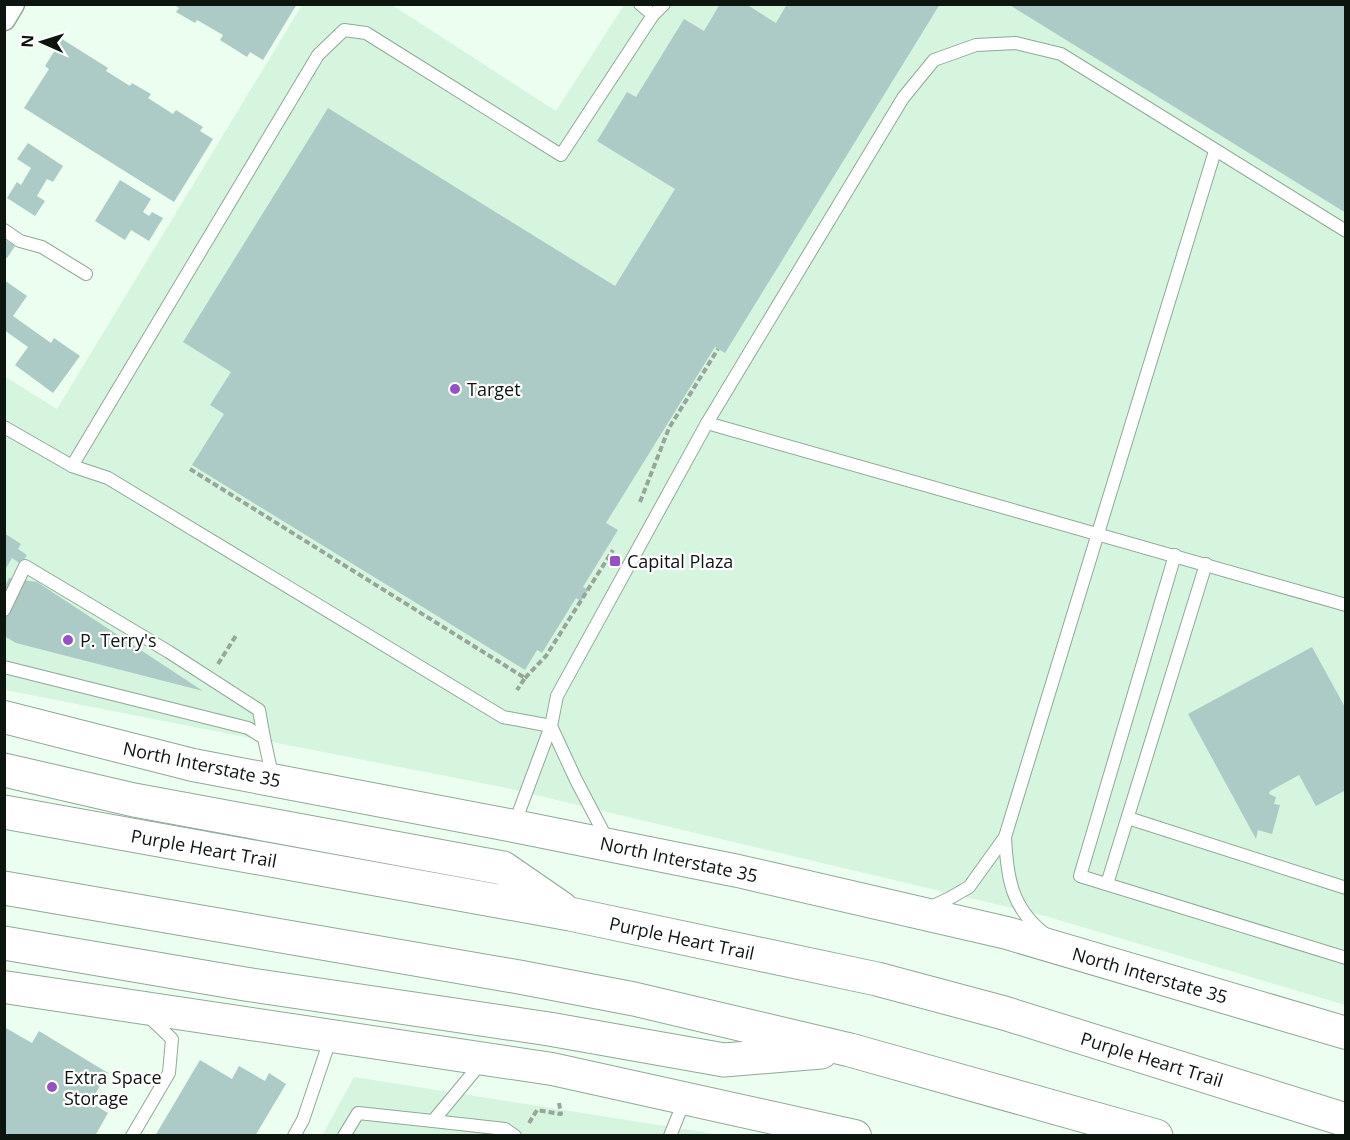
<svg xmlns="http://www.w3.org/2000/svg" width="1350" height="1140" viewBox="0 0 1350 1140" font-family="'Open Sans',sans-serif">
<style>
.built{fill:#d6f5df}
.building{fill:#accbc6}
.lines{fill:none;stroke-linecap:round;stroke-linejoin:round}
.lane-casing{stroke:#91a897;stroke-width:14}
.street-casing{stroke:#91a897;stroke-width:25}
.secondary-casing{stroke:#91a897;stroke-width:34}
.highway-casing{stroke:#91a897;stroke-width:35}
.path{stroke:#97a69b;stroke-width:4;stroke-dasharray:6 3;stroke-linecap:butt}
.lane{stroke:#fff;stroke-width:12}
.street{stroke:#fff;stroke-width:22}
.secondary{stroke:#fff;stroke-width:32}
.highway{stroke:#fff;stroke-width:33}
.poi-dot{fill:#9651c6;stroke:#fff;stroke-width:2}
.labels{text-anchor:middle;dominant-baseline:central;stroke-width:4.5;stroke-linejoin:round;paint-order:stroke}
.poi-label{font-size:18px;fill:#0d150f;stroke:#fff;text-anchor:start}
.street-label{font-size:18px;fill:#0d150f;stroke:#fff}
</style>
<rect width="100%" height="100%" fill="#ebfef0"/>
<!-- built -->
<g class="built">
<polygon points="302,5 392,5 556,111 624,5 1345,5 1345,1005 1045,916 502,787 5,690 4,376 57,409"/>
<polygon points="354,1077 709,1133 718,1135 322,1136"/>
</g>
<!-- building -->
<g class="building">
<polygon points="173,4 297,4 263,60 250,52 247,57 220,40 223,35 197,20 195,23 176,12 179,8"/>
<polygon points="720,4 746,4 776,23 787,4 940,4 725,353 715,347 606,523 618,530 583,587 588,590 581,601 576,598 542,653 537,650 525,670 192,465 224,414 210,405 231,372 183,342 328,108 615,286 675,189 597,141 627,92 636,97 684,19 704,31"/>
<polygon points="1008,4 1346,4 1346,213"/>
<polygon points="62,39 108,68 106,71 130,86 132,83 151,94 148,98 173,114 176,110 203,127 200,131 213,139 174,202 24,108 49,69 45,66"/>
<polygon points="28,143 63,166 53,182 47,179 37,196 45,201 35,216 7,198 17,182 21,185 31,168 17,159"/>
<polygon points="120,180 151,199 143,212 149,216 152,212 163,218 149,241 131,230 125,240 95,221"/>
<polygon points="4,239 15,246 7,258 4,256"/>
<polygon points="4,280 27,296 13,316 51,343 54,338 80,356 53,393 15,365 28,347 4,330"/>
<polygon points="4,533 21,544 18,549 27,555 21,564 12,558 6,568"/>
<polygon points="9,578 37,582 203,691 16,643 4,636 4,588"/>
<polygon points="1312,647 1346,709 1346,790 1316,806 1299,775 1270,791 1269,794 1276,797 1274,804 1280,805 1272,834 1258,830 1256,839 1188,714"/>
<polygon points="4,1027 32,1043 39,1031 108,1073 90,1102 108,1113 95,1136 4,1136"/>
<polygon points="200,1060 232,1079 239,1066 265,1081 269,1073 286,1084 255,1136 155,1136"/>
</g>
<g class="lines">
<defs>
<g id="lane">
<polyline points="640,4 653,15"/>
<polyline points="4,230 20,241 42,247 86,274"/>
<polyline points="707,423 1346,605"/>
<polyline points="4,427 72,466 108,478 503,717 551,726"/>
<polyline points="72,466 318,55 344,30 366,33 561,155 653,15 664,4"/>
<polyline points="1175,555 1080,876 1346,958"/>
<polyline points="4,610 25,566 169,652 259,710 264,738"/>
<polyline points="4,667 248,728 264,738 273,779"/>
<polyline points="551,726 576,780 608,841"/>
<polyline points="1128,818 1346,888"/>
<polyline points="514,825 551,726 557,696 707,423 903,98 934,60 976,45 1016,43 1061,54 1346,231"/>
<polyline points="1107,884 1206,564"/>
<polyline points="929,908 950,898 969,887 1005,837"/>
<path d="M1045,934C1011,908 1007,877 1005,837L1215,151"/>
<polyline points="433,1121 505,1129 515,1136"/>
<polyline points="132,1136 169,1073 172,1039 148,1016"/>
<polyline points="294,1136 303,1120 331,1037"/>
<polyline points="344,1136 358,1113 433,1121 482,1062"/>
<polyline points="670,1136 685,1099"/>
</g>
<polyline id="street" points="4,19 13,4"/>
<g id="secondary">
<polyline points="4,717 193,765 514,826 738,871 1007,933 1346,1033"/>
<polyline points="4,987 552,1069 855,1136"/>
</g>
<g id="highway">
<polyline points="4,770 134,800 503,868 561,908"/>
<polyline points="4,812 570,914 877,979 1004,1013 1346,1120"/>
<polyline points="4,888 519,977 634,999 850,1050 1156,1136"/>
<polyline points="4,943 245,984 549,1029 724,1060 821,1052"/>
</g>
</defs>
<!-- lane casing -->
<use href="#lane" class="lane-casing"/>
<!-- street casing -->
<use href="#street" class="street-casing"/>
<!-- secondary casing -->
<use href="#secondary" class="secondary-casing"/>
<!-- highway casing -->
<use href="#highway" class="highway-casing"/>
<!-- path -->
<g class="path">
<polyline points="190,469 525,678 517,690"/>
<polyline points="640,502 669,428 718,349"/>
<polyline points="218,664 237,634"/>
<polyline points="525,678 546,656 613,550"/>
<polyline points="529,1123 537,1110 561,1114 559,1103"/>
</g>
<!-- lane -->
<use href="#lane" class="lane"/>
<!-- street -->
<use href="#street" class="street"/>
<!-- secondary -->
<use href="#secondary" class="secondary"/>
<!-- highway -->
<use href="#highway" class="highway"/>
</g>
<!-- markers -->
<g class="poi-dot">
<circle cx="455" cy="389" r="6"/>
<rect x="609" y="555" width="12" height="12" rx="3"/>
<circle cx="68" cy="640" r="6"/>
<circle cx="52" cy="1087" r="6"/>
</g>
<g class="labels">
<!-- poi labels -->
<g class="poi-label">
<text x="467" y="389">Target</text>
<text x="627" y="561">Capital Plaza</text>
<text x="80" y="640">P. Terry's</text>
<text x="64" y="1077">Extra Space<tspan x="64" dy="21">Storage</tspan></text>
</g>
<!-- street labels -->
<g class="street-label">
<text transform="translate(202 764) rotate(12)">North Interstate 35</text>
<text transform="translate(204 848) rotate(10)">Purple Heart Trail</text>
<text transform="translate(679 859) rotate(12)">North Interstate 35</text>
<text transform="translate(682 938) rotate(12)">Purple Heart Trail</text>
<text transform="translate(1150 975) rotate(16)">North Interstate 35</text>
<text transform="translate(1152 1059) rotate(17)">Purple Heart Trail</text>
</g>
</g>
<!-- border -->
<rect width="1350" height="1140" fill="none" stroke="#0d150f" stroke-width="12"/>
<!-- north arrow -->
<g transform="translate(42 42) rotate(273)" stroke="#ffffff" stroke-width="4.5" paint-order="stroke">
<path d="M0-4.5L10 22L0 15L-10 22Z" fill="#0d150f"/>
<text y="-9" font-size="16" font-weight="bold" text-anchor="middle" fill="#0d150f">N</text>
</g>
</svg>
